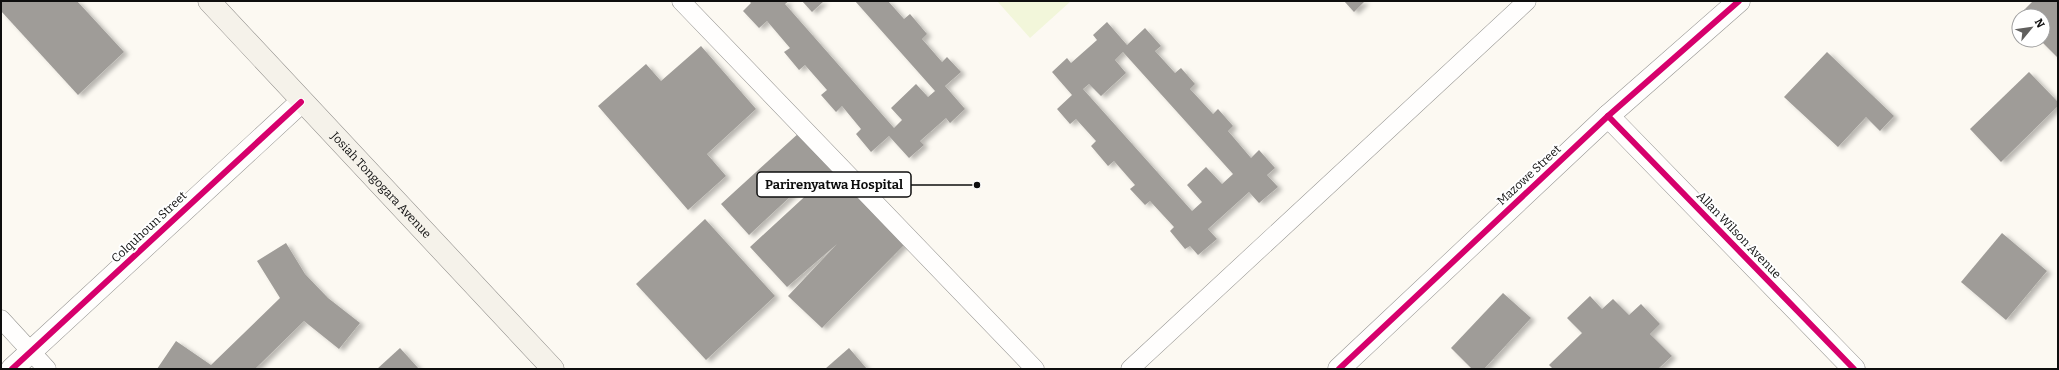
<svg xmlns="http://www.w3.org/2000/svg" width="2059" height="370" viewBox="0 0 2059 370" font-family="Bitter,serif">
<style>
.pitch{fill:#f2f6da}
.building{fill:#9f9c98;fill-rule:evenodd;filter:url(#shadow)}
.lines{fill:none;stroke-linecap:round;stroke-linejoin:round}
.lane-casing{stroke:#959491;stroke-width:19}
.street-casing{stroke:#959491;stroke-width:23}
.secondary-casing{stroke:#8c8a87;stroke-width:23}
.lane{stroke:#fffefd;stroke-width:18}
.street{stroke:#fffefd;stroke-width:22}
.secondary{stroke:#f5f2ea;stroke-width:22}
.cycleway-casing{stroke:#fff;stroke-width:8}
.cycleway{stroke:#d6006c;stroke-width:6}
.labels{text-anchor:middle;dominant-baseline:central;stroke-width:4;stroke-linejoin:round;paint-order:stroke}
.street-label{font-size:12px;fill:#0e0e0e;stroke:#fff}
.leader{fill:none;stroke:#0e0e0e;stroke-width:1.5}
.callout-dot{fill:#0e0e0e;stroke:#fff;stroke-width:1.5}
.callout{fill:#fff;stroke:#0e0e0e;stroke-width:1.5}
.callout-label{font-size:13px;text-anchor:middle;font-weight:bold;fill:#0e0e0e}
</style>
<defs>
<filter id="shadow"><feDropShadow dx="4.5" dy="2.5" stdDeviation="2" flood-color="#0004"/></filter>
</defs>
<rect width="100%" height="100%" fill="#fcf9f2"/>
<!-- pitch -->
<polygon class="pitch" points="997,1 1071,1 1030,38"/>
<!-- building -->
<g class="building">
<polygon points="1,1 77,1 124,52 78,95 1,11"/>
<polygon points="749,1 789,1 785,4 894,128 902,120 891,108 916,84 928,97 935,91 855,1 888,1 904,19 910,14 927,34 922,39 942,62 947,57 961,72 945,86 965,109 950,123 946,118 920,141 924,145 909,158 889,136 871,152 856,134 861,129 842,106 836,112 821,95 827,90 805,65 799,70 784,52 790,48 767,21 759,28 743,11 751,3"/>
<polygon points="802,1 824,1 812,12"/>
<polygon points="1344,1 1365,1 1354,12"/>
<polygon points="2033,1 2058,1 2057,57 2040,40 2043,40 2043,16 2019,16 2019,19 2017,17"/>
<path d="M1107,22L1127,45L1145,28L1161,46L1155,51L1175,73L1181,68L1195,84L1190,89L1213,114L1218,109L1233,126L1228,131L1251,158L1259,150L1275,168L1267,175L1278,187L1259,203L1249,192L1208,229L1217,239L1198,255L1190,246L1185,249L1170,231L1174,227L1150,201L1145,205L1130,189L1135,185L1114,161L1108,166L1091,146L1096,141L1076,119L1070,124L1057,109L1072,95L1052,72L1067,58L1071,63L1097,40L1093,35ZM1123,52L1233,174L1222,184L1206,167L1187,185L1202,202L1192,211L1083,89L1089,84L1101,96L1126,73L1115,60Z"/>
<polygon points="701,46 756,109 707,154 726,176 688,210 598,106 646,64 661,81"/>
<polygon points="1827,52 1894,116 1880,131 1866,117 1838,147 1784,97"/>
<polygon points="2029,72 2058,102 2058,106 2001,162 1970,129"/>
<polygon points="800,132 904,245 822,328 788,296 837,244 787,287 750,247 813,189 806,182 749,235 721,204"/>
<polygon points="705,219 775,296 706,360 636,284"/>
<polygon points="2002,233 2047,271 2006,320 1961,282"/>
<polygon points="286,243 305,274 328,298 360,323 339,349 304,321 255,369 157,369 176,341 211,365 280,298 257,261"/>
<polygon points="1503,293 1531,318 1484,369 1472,369 1451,348"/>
<polygon points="1590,296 1602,309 1613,299 1629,315 1641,304 1660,324 1650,334 1672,356 1658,369 1553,369 1549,365 1582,333 1567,318"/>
<polygon points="400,348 419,369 377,369"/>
<polygon points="849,348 867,369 825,369"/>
</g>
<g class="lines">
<defs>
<g id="lane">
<polyline points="681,1 1035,369"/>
<polyline points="1,319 47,369"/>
<polyline points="1130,369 1527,1"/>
</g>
<g id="street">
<polyline points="1608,116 1854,369"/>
<polyline points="12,369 301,102"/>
<polyline points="1339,369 1608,116 1739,1"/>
</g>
<g id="secondary">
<path id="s1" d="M209,1L553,369"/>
</g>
</defs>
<!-- lane casing -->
<use href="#lane" class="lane-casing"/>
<!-- street casing -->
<use href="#street" class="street-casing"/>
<!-- secondary casing -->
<use href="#secondary" class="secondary-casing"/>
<!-- lane -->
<use href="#lane" class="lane"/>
<!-- street -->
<use href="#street" class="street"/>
<!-- secondary -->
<use href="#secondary" class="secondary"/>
<defs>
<g id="cycleway">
<polyline points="1608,116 1854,369"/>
<polyline points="12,369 301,102"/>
<polyline points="1339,369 1608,116 1739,1"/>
</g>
</defs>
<!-- cycleway casing -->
<use href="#cycleway" class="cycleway-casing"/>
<!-- cycleway -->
<use href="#cycleway" class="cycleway"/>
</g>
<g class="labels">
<!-- street labels -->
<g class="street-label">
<text transform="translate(1529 175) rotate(-43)">Mazowe Street</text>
<text stroke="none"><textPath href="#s1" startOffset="252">Josiah Tongogara Avenue</textPath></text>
<text transform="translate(149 227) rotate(-43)">Colquhoun Street</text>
<text transform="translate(1739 235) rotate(46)">Allan Wilson Avenue</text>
</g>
</g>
<!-- callouts -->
<path class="leader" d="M977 185L911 185"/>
<circle class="callout-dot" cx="977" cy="185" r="4"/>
<rect class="callout" x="757" y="172" width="154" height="25" rx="4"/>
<g class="callout-label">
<text x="834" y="189">Parirenyatwa Hospital</text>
</g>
<!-- border -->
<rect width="2059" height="370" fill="none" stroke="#0e0e0e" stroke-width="4"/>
<!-- north arrow -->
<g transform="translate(2031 28) rotate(61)"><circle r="19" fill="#ffffff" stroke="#9f9f9f"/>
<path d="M0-3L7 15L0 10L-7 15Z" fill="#61605e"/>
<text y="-6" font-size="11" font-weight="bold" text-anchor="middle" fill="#0e0e0e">N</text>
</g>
</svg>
